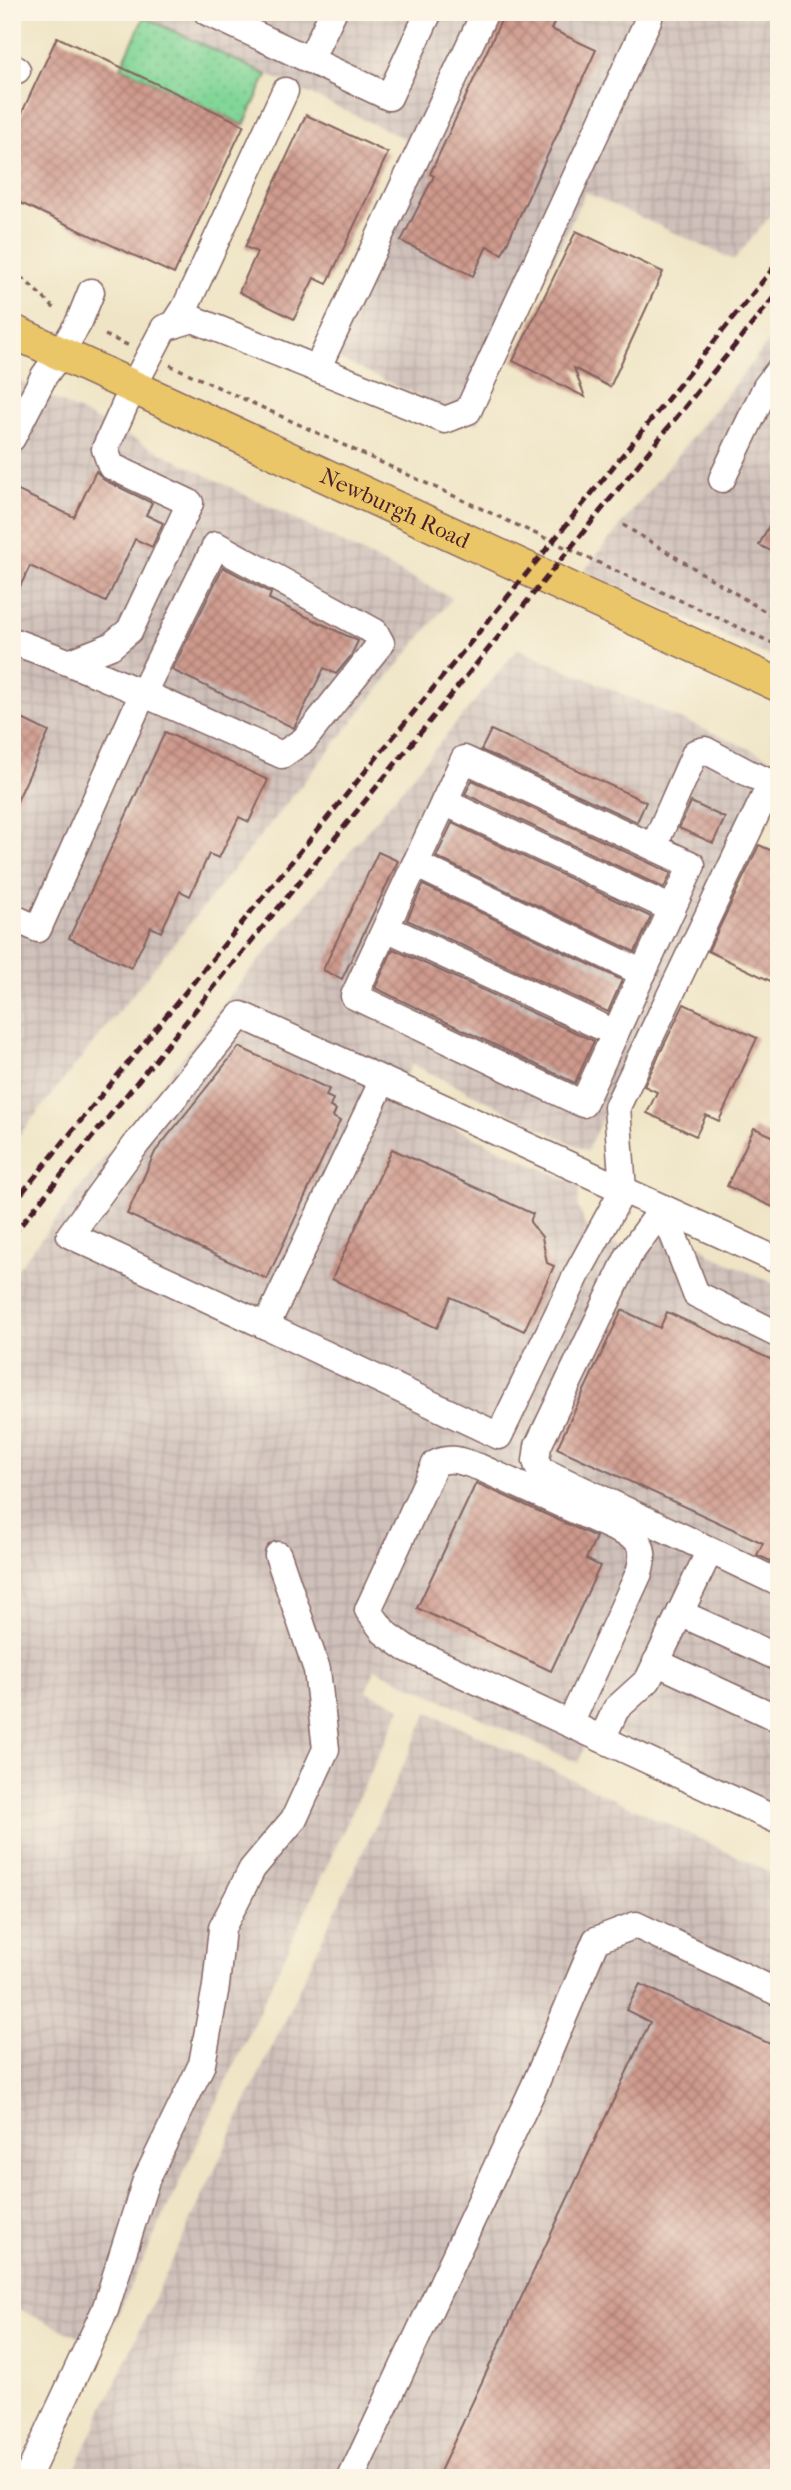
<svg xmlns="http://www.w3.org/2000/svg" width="791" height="2490" viewBox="0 0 791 2490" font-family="'IM FELL French Canon',serif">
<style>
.industrial{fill:url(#industrial-grid)}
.grass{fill:url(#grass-dots);stroke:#667a62;stroke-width:2}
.building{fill:url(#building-cross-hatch)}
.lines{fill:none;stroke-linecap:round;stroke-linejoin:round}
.minor-casing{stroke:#846461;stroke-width:29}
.major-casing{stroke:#846461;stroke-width:36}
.path{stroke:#846461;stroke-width:3.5;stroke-dasharray:5 5;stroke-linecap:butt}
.minor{stroke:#fff;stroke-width:26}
.major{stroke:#eac669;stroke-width:33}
.rail{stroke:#4a1f2b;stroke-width:5;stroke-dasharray:10 5;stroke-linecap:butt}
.labels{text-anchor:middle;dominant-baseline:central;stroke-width:5;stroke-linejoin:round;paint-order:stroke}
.street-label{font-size:23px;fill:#4a1f2b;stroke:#fcf5e5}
</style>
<defs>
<pattern id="industrial-grid" width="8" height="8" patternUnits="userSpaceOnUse" patternTransform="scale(1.75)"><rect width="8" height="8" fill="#cfc0ba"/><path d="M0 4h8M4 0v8" fill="none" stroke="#b3a5a0"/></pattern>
<pattern id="grass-dots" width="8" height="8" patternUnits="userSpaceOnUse" patternTransform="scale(1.75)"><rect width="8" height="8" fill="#82d698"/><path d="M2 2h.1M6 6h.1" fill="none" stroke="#72b783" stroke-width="1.8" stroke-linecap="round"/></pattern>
<pattern id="building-cross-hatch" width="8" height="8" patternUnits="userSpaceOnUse" patternTransform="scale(1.75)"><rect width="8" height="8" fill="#cf9a8d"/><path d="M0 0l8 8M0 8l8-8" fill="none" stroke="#aa7d73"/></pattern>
</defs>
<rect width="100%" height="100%" fill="#fcf5e5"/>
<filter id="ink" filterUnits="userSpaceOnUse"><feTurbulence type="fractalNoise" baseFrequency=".0143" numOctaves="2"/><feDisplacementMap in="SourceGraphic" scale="14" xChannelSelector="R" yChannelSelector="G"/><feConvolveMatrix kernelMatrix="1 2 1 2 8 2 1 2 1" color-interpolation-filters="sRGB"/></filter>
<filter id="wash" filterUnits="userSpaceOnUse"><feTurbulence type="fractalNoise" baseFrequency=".00686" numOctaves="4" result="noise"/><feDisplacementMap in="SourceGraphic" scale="28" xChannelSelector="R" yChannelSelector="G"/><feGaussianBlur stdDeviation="1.57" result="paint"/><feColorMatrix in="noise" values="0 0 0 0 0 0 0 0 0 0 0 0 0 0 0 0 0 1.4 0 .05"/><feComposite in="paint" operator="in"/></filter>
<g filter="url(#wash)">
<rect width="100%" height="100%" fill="#efe4c5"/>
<!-- industrial -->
<g class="industrial">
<polygon points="135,12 779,12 779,205 734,260 585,192 478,424 319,350 414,143"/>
<polygon points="779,329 779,661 584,571"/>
<polygon points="12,378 452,598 12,1144"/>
<polygon points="518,649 771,758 587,1151 412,1064 394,1099 579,1186 578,1207 585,1224 598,1236 622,1247 645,1245 663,1238 683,1238 699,1243 709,1254 779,1286 779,1808 594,1723 578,1763 375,1669 366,1691 401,1707 102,2348 12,2306 12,1276 238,986"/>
<polygon points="428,1712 779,1876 779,2478 71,2478"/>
</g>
<!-- grass -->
<polygon class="grass" points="144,17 267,75 244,125 121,67"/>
<g id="blocks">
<!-- building -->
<g class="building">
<polygon points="505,12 559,12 551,29 596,50 502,254 487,246 473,276 401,241 434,176 430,174"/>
<polygon points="57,37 244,125 174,274 12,199 12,134"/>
<polygon points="306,115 388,153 327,284 314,278 294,319 239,292 257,252 245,247"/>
<polygon points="576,231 663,272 610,387 574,368 585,397 513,361"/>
<polygon points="96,471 104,480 152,503 146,515 163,523 152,547 135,539 106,602 30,566 12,603 12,488 74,517"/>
<polygon points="779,506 779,555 759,545"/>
<polygon points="223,567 271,593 269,599 358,641 351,656 336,674 324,668 294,728 172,670"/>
<polygon points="12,714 49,732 12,812"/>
<polygon points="491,730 646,802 637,822 481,750"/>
<polygon points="165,732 268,780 249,822 239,817 219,858 209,854 190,896 180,891 161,932 151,927 131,968 69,938"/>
<polygon points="472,780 671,873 664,888 465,794"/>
<polygon points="691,802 725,818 713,843 679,828"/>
<polygon points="452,823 651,917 635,952 436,857"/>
<polygon points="759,845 779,854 779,985 708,951"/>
<polygon points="378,852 398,861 342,979 323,970"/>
<polygon points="423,885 622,980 608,1012 407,920"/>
<polygon points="393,949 594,1041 575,1083 375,988"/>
<polygon points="684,1004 757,1038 719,1121 706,1115 696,1136 647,1113 657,1092 644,1086"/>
<polygon points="239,1047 329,1089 326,1096 333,1099 330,1107 336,1110 333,1117 340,1121 267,1279 127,1214 155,1152"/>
<polygon points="754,1128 779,1139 779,1210 727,1186"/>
<polygon points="392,1149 533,1214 530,1222 542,1237 547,1263 554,1266 524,1331 451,1297 437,1328 332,1279"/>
<polygon points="622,1310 660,1328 667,1312 779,1363 779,1565 757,1555 763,1543 557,1448"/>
<polygon points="476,1483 596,1537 586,1559 600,1566 551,1671 417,1608"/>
<polygon points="640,1984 779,2048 779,2478 437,2478 650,2022 626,2010"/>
</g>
</g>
</g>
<g filter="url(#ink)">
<use href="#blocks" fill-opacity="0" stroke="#846461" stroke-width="2"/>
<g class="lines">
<defs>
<g id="minor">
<polyline points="207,12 389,97 429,12"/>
<polyline points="310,60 333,12"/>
<polyline points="12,67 17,70"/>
<polyline points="174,325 185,308 285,91"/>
<polyline points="317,369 485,12"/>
<polyline points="12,438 44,376 61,352 79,322 91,292"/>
<polyline points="722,479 766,387 779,370"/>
<path d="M12,641C104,674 193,716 282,755L304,740L381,643L375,632L216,545L143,693L38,929L12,917"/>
<polyline points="71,662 111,646 130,630 190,503 111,466 105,449 133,387 164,328 193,319 445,420 468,411 649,18 644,12"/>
<polygon points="464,759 692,865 583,1104 354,996"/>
<polyline points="771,783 617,1107 623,1190 577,1274 499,1436 266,1326 383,1080 779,1261"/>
<polyline points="444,802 672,909"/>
<polyline points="654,846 695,753 705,750 750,774 779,786"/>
<polyline points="415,864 643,973"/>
<polyline points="386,928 615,1033"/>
<polyline points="663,1208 629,1255 538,1446 536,1461 539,1469 779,1583"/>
<polyline points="663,1208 696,1294 779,1335"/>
<polyline points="266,1326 70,1235 137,1143 241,1015 383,1080"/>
<polyline points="680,1613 779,1658"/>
<polyline points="656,1662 779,1719"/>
<path d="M570,1724L639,1573C643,1558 645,1548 634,1537L479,1467C463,1462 450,1455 435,1464L368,1610L384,1632L406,1648L779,1821"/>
<polyline points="602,1739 616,1709 648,1680 710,1550"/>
<polyline points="27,2478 105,2310 146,2180 202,2064 216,1986 222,1928 252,1869 294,1819 326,1749 317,1670 278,1555"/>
<polyline points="351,2478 534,2087 596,1940 636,1925 779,1993"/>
</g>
<g id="major">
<path id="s1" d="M12,331L779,685"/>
</g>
</defs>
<!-- minor casing -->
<use href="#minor" class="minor-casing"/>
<!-- major casing -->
<use href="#major" class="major-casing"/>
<!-- path -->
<g class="path">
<polyline points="12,274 25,280 56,310"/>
<polyline points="105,335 132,347"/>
<polyline points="170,365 779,646"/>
<polyline points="623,525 779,620"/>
</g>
<!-- minor -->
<use href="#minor" class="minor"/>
<!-- major -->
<use href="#major" class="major"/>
<!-- rail -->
<g class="rail">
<polyline points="12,1205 571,519 779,261"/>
<polyline points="12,1236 779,291"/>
</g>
</g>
</g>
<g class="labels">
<!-- street labels -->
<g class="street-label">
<text stroke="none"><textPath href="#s1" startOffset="422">Newburgh Road</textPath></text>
</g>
</g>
<!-- margin -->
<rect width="791" height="2490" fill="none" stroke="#fcf5e5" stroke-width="42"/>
</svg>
